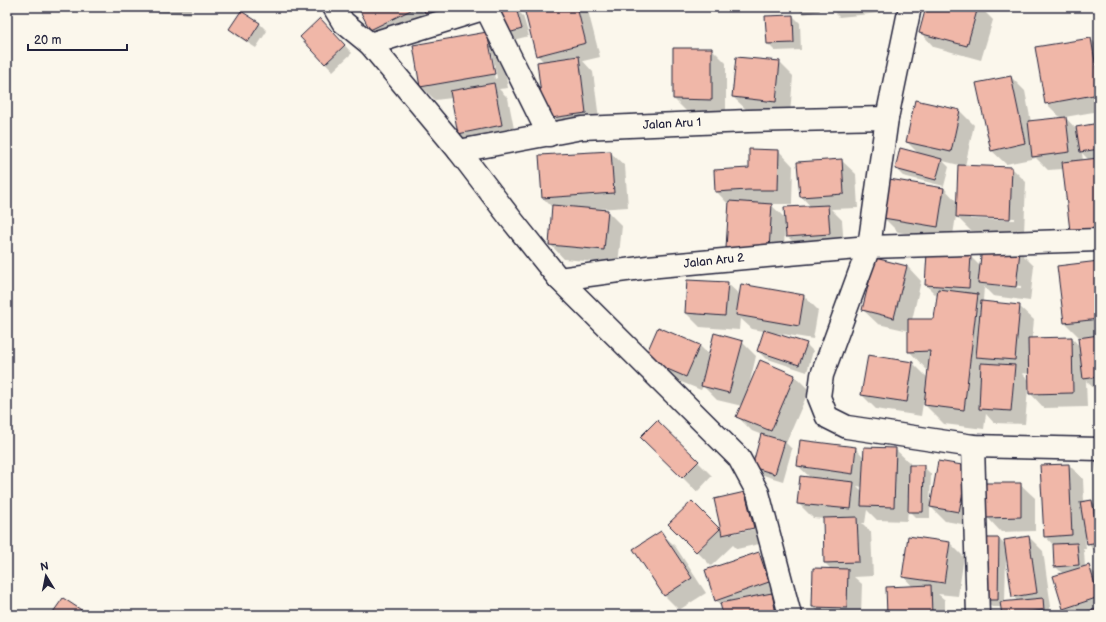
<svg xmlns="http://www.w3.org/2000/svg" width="1106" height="622" viewBox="0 0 1106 622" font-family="'Balsamiq Sans',sans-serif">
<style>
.shadow{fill:#0003;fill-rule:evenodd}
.building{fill:#f0b7a8;stroke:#22223b}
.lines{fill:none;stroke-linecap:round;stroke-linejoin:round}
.minor-casing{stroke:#22223b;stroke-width:25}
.minor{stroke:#fbf7ec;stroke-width:22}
.labels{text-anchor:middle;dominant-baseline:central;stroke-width:3.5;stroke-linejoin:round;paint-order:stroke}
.street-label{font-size:12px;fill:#22223b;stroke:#fbf7ec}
</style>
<rect width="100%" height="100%" fill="#fbf7ec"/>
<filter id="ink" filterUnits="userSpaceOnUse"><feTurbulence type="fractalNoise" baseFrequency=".025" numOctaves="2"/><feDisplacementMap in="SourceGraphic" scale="8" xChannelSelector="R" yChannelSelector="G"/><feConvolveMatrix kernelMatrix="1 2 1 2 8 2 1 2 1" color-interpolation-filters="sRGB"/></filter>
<g filter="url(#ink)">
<!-- shadow -->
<g class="shadow">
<polygon points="149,7 191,7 191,14 154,12"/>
<polygon points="359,7 420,7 428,22 385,44 371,30"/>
<polygon points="423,7 459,7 440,27 426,13"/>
<polygon points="532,7 584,7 588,11 600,57 583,61 593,72 600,127 559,132 545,118 544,62 537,55"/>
<polygon points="797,7 819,7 820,11 804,14"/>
<polygon points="829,7 879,7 880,13 839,17"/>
<polygon points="927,7 980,7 993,20 981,60 934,47 920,32"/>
<polygon points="516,9 523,16 529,36 513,40 500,13"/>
<polygon points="241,12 260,24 267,31 256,48 237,36 230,29"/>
<polygon points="793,16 800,23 801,50 775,51 768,44 767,17"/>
<polygon points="327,27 352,53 333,71 302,37"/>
<path d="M487,33L501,48L508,88L499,89L508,98L516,139L474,148L459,134L452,98L435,100L421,86ZM489,48H491L497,78L495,79Z"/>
<path d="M1091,39L1099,47V111L1065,117L1077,130L1099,124V157L1097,158L1099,159V244L1085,245L1063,169L1048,170L1036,158L1006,164L991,150L1011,77L1025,91L1031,122L1061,118L1046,103ZM1082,153L1089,160L1083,161Z"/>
<polygon points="712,49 726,63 726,113 688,113 674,99"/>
<polygon points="779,62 793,76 790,115 748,111 733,97"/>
<path d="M960,111L974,125L965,166L1012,168L1026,182L1024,233L971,231L956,216L952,241L898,232L884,218L890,180L944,188L957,202L959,165L943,161L949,167L944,186L903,176L896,169L918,153L907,142ZM970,217L1015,218V220L970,219Z"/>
<polygon points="779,151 793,166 792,204 770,204 786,219 811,207 801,196 841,160 856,174 858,208 831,209 842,220 844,248 801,250 787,236 786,228 785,228 783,264 741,262 727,247 729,205 716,191"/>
<polygon points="610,152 625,166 628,207 598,209 607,211 622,226 618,264 564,259 550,244 553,208 543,198"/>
<path d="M1020,252L1034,266L1030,301L993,296L984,287L983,300L985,303L1019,306L1034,320L1032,339L1072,338L1080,347L1081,339L1065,323L1099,262V393L1086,381L1087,407L1044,408L1030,393V388H1028L1025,424L994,423L986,414L984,429L944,424L923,403L921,416L876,409L862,395L913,363L928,378V371L909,351V331L878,324L863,310L907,266L921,281L912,320H935L938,297L926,285L970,256L981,267ZM993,283L1021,286V288L993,285ZM1022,373L1030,374V381Z"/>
<polygon points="727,283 741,296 804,296 818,310 813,339 776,333 775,334 806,344 813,351 807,372 765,358 758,351 764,331 752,329 740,318 739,330 700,327 686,313"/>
<polygon points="658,329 700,346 710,356 742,342 756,356 749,386 794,375 809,390 786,443 792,449 783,481 760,474 753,467 762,435 752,431 737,416 742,406 717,400 703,386 701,390 659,373"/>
<polygon points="657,421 712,476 697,492 642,437"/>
<path d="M855,448L864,457L895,449L910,463V466H923L931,474L930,502L931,503L967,467L973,526L945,521L930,506V518H916L908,510L907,521L877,520L867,510L865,523H862L871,532L873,576L854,577L862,584L861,615H822L813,607L832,570L825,563L824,519L813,518L798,503L811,478L798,466ZM857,486L863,487V492Z"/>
<polygon points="1069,465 1083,479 1084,502 1092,501 1099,508 1099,550 1095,551 1088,544 1087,537 1085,537 1086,549 1083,549 1084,551 1085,568 1088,567 1099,577 1099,615 1071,615 1064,608 1063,574 1055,566 1054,546 1045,536"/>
<polygon points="1020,484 1035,498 1035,531 1001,532 987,517"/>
<path d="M745,493L759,507L768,542L737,549L733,545L711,566L670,524L692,502L722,532ZM759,526V528L732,534V532Z"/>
<polygon points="660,532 675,546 706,593 679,610 665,596 634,549"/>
<path d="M1029,537L1043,551L1051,607H1050L1051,615H1003L1002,607H992L985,600L999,539L1006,546ZM1006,555H1007L1013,596L1018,602L1005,603Z"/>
<polygon points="950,543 964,557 958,596 938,594 945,600 945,615 888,615 913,587 903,576"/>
<polygon points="758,553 773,567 781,615 724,615 722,607 716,600"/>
</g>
<!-- building -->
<g class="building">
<polygon points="358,7 414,7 415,8 370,30"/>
<polygon points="422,7 440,7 425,13"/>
<polygon points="528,7 577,7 586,43 536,56 524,8"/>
<polygon points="926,7 978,7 967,46 919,33"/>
<polygon points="516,8 522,29 505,34 499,12"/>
<polygon points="241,11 260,23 248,42 229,29"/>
<polygon points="793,15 794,43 767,44 765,16"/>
<polygon points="320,18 345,45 325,64 300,37"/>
<polygon points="487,32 495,74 420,87 413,45"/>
<polygon points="1091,38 1099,85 1099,94 1045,104 1035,47"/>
<polygon points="673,48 712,48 712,100 673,99"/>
<polygon points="579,56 586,113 544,119 537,62"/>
<polygon points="736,57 780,61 776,102 732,97"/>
<polygon points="1011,76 1025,143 991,151 976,83"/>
<polygon points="494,83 502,125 458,134 450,91"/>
<polygon points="915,100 960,110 951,152 906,142"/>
<polygon points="1066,117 1070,152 1032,157 1028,121"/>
<polygon points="1099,123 1099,149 1080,152 1076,127"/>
<polygon points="900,148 942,159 936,180 895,169"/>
<polygon points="749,149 779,150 778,190 748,190 715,192 714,170 749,168"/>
<polygon points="611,151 614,193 542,198 539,155"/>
<polygon points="1099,158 1099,228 1070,231 1062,162"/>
<polygon points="842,159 844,194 800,197 797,162"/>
<polygon points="958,165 1012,167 1010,219 956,217"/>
<polygon points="889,179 944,188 938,227 883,218"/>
<polygon points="729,201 772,204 769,250 726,248"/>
<polygon points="552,205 608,210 604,250 549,245"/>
<polygon points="828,205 830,234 786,237 784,207"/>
<polygon points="982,247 1020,251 1016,287 978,283"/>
<polygon points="927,253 971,255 969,288 925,285"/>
<polygon points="875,258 907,266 894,318 862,310"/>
<polygon points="1099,261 1099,319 1064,323 1057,266"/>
<polygon points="687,280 728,282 725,316 685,313"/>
<polygon points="741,284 804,295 799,326 736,315"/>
<polygon points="938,289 978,294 964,410 924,405 930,351 908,352 908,319 934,319"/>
<polygon points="981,301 1020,305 1015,360 976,357"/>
<polygon points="658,327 700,345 686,377 644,359"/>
<polygon points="764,330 807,343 799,365 757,351"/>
<polygon points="714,333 743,341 729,393 701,386"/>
<polygon points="1099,335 1099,377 1083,379 1078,338"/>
<polygon points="1072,337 1073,393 1029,394 1028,338"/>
<polygon points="868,355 913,362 907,402 861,395"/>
<polygon points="760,360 795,375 771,431 736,417"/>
<polygon points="981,363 1015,365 1011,411 979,409"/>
<polygon points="657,420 699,461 682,478 640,437"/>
<polygon points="761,434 785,441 775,474 752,467"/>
<polygon points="800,440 856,447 853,474 797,466"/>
<polygon points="864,447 896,448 894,507 861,506"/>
<polygon points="1096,459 1099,459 1099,476 1098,476"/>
<polygon points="938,461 968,466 959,512 930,507"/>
<polygon points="1069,464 1072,535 1044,537 1040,465"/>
<polygon points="909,465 924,465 923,512 908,512"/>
<polygon points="800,476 854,482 851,509 797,504"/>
<polygon points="985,483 1021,483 1021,517 986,518"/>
<polygon points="745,492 754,528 722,535 714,499"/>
<polygon points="1092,500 1099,542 1087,544 1080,502"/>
<polygon points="692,501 720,529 696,552 668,524"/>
<polygon points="857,517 859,562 824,563 823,518"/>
<polygon points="661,531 692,578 664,596 633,549"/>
<polygon points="908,536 950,542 944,583 902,577"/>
<polygon points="1029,536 1037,593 1012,597 1004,540"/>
<polygon points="985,538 999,538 998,600 984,600"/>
<polygon points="1077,543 1079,565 1054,567 1053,544"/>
<polygon points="759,552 769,582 715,601 705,570"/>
<polygon points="1089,565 1099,597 1063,609 1053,576"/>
<polygon points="813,568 848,569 847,608 812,607"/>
<polygon points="931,585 932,615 887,615 886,587"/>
<polygon points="772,593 776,614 723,615 720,603"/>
<polygon points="63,598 89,615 51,615"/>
<polygon points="1043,598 1044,610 1002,615 1000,602"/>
<polygon points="1099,609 1099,615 1068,615"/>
</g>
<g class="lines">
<defs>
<g id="minor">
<polyline points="334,7 343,22 370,44 459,151 511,219 559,279 739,458 758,493 790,615"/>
<polyline points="910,7 887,118 869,247 822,375 819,397 827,417 847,427 973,446 1099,449"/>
<polyline points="486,8 549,135"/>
<polyline points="370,44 489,7"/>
<polyline points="459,151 582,128 748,121 887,118"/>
<polyline points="559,279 648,267 766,256 869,247 1099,240"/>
<polyline points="973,446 978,615"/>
</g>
</defs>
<!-- minor casing -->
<use href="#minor" class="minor-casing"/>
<!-- minor -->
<use href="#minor" class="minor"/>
</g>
</g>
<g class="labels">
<!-- street labels -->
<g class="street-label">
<text transform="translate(672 124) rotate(-3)">Jalan Aru 1</text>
<text transform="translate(714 261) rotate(-6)">Jalan Aru 2</text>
</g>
</g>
<!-- margin -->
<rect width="1106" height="622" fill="none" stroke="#fbf7ec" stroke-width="24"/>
<rect x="12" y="12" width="1082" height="598" fill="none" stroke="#22223b" stroke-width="1.5" filter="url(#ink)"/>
<!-- north arrow -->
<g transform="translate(46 576) rotate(350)" stroke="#fbf7ec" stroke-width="3" paint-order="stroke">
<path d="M0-3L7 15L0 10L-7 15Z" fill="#22223b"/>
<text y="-6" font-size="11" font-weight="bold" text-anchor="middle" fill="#22223b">N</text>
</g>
<!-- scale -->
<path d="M28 44v6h99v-6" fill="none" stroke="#22223b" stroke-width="2"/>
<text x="34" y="44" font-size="12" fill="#22223b" stroke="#fbf7ec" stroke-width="3" paint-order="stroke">20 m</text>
</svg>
